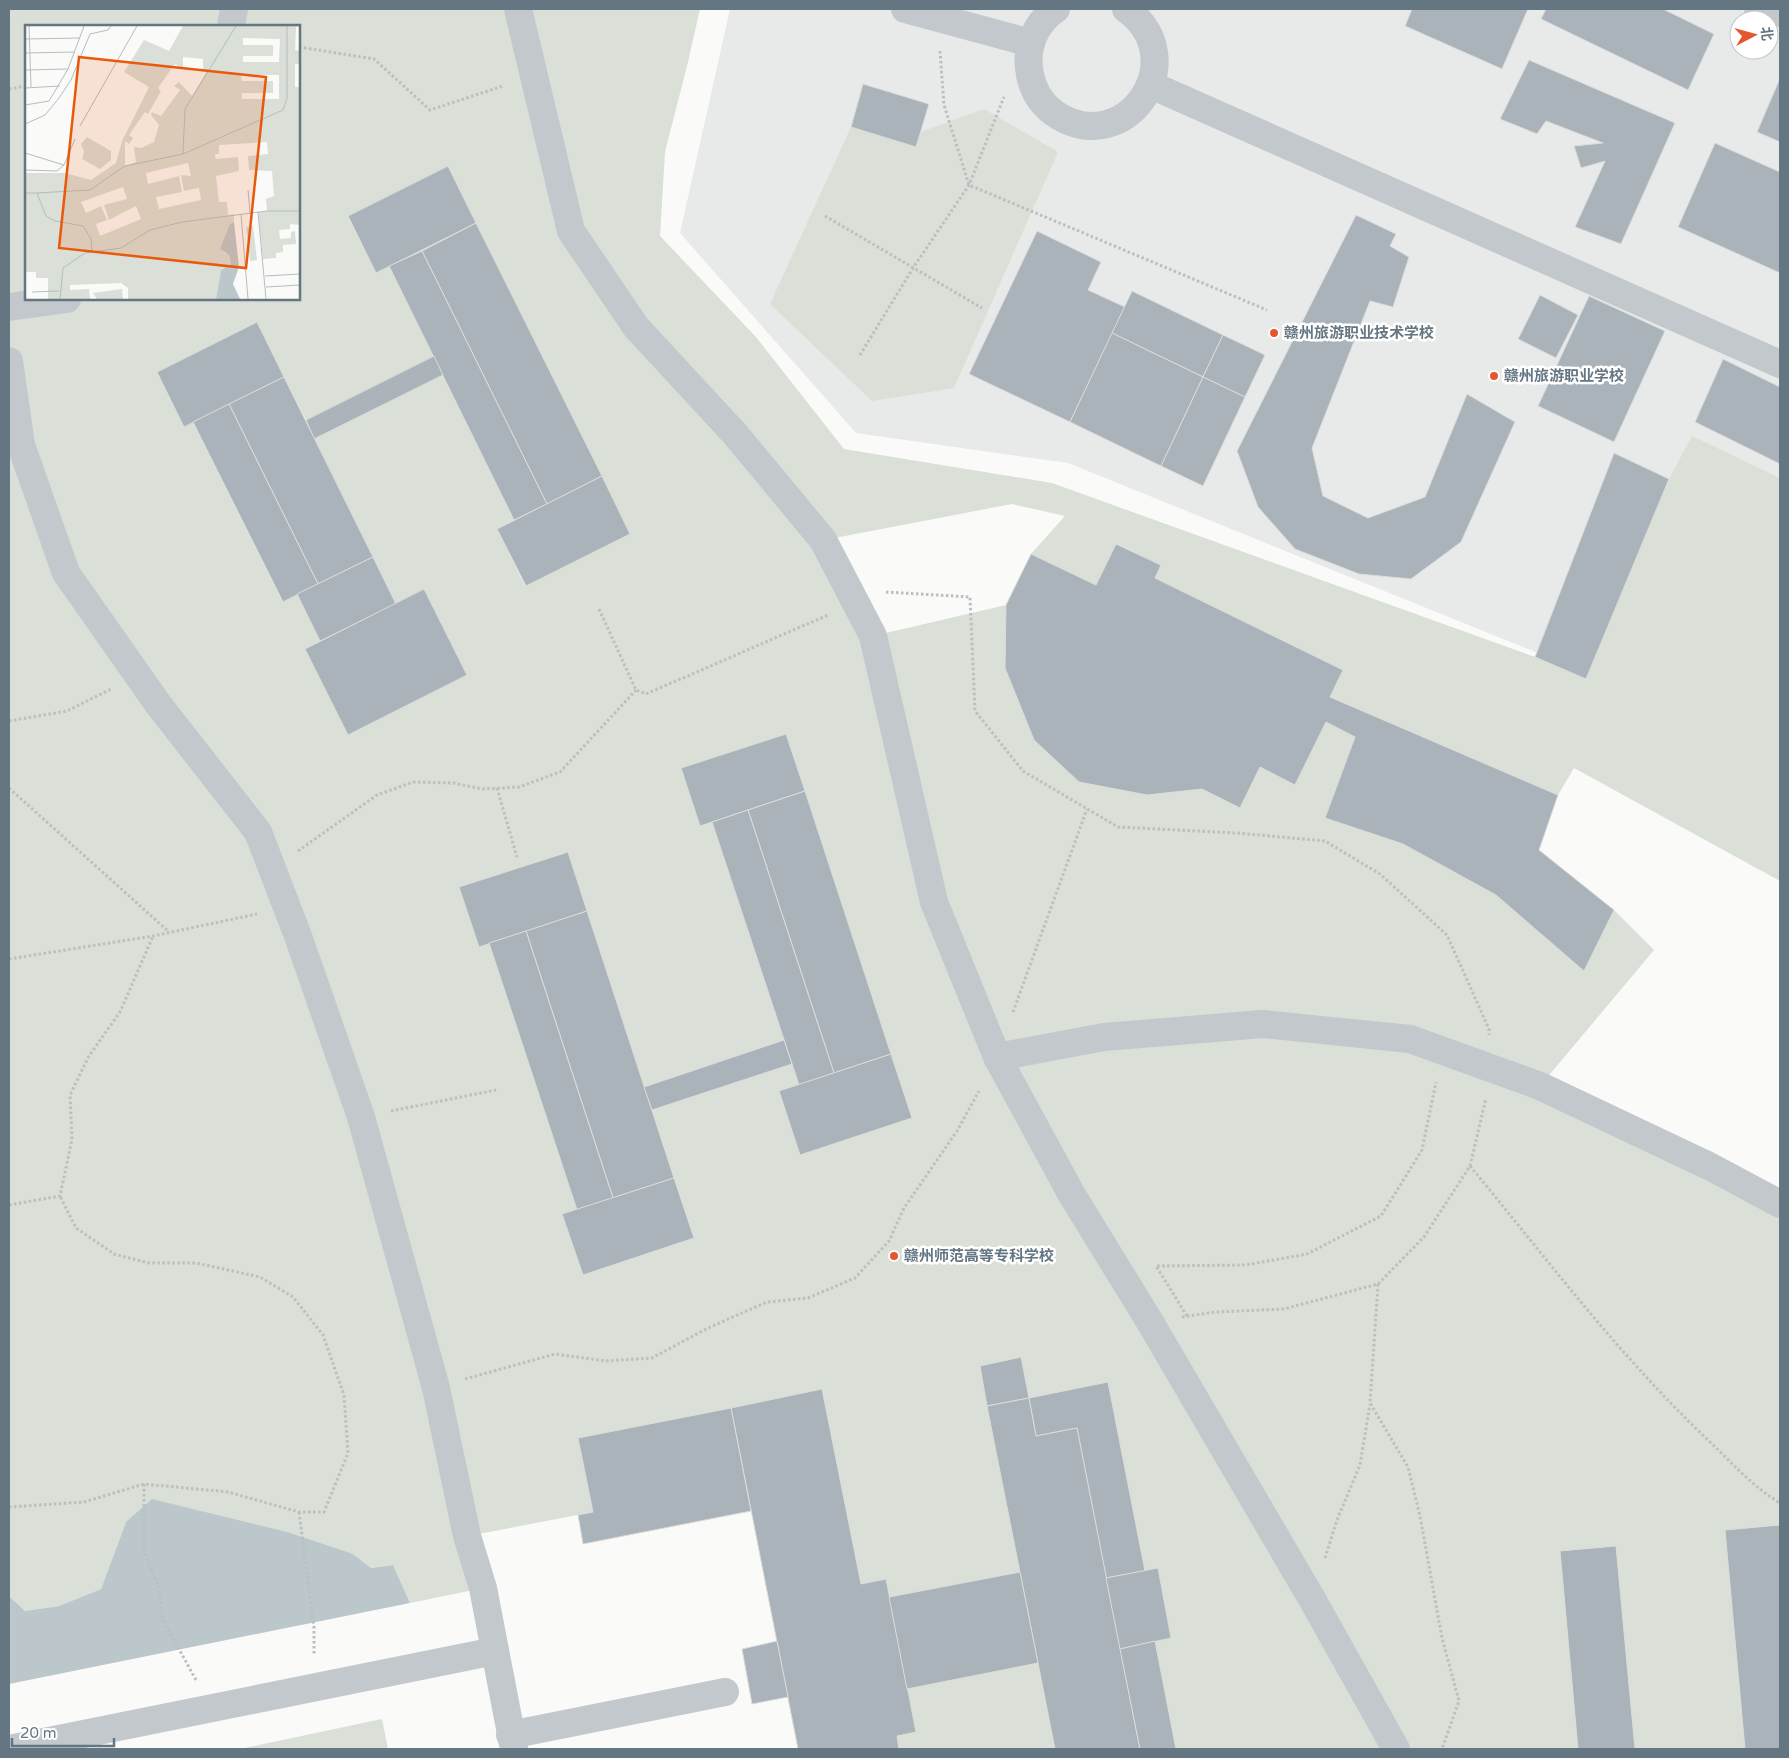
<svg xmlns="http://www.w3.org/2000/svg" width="1789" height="1758" viewBox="0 0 1789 1758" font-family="'Varela Round','Noto Sans SC',sans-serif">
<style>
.built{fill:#e8e9e9;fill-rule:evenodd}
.green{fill:#dadfd7;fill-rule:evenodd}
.water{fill:#bbc7cb}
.building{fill:#aab3b9;stroke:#dcdcda}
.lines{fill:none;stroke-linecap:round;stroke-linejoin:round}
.path{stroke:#bbbfc2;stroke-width:3;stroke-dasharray:2.5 2.5;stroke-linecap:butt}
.street{stroke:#c3c8cc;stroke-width:28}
.poi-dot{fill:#e4572e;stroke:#fff;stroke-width:2}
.labels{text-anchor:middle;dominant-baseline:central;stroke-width:5;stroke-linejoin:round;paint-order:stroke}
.poi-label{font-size:15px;font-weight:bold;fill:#657683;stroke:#fff;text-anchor:start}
.inset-road{fill:none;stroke:#b5bdc2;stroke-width:1}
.view{fill:#e8590c;fill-opacity:0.15;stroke:#e8590c;stroke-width:2.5}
.inset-edge{fill:none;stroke:#657683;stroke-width:2.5}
</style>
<rect width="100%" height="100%" fill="#fafaf8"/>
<!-- built -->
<path class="built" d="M730,9H1780V751L1068,463L856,433L680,233ZM1739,20H1769V50H1739Z"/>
<!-- green -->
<g class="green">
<path d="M9,9H700L688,62L665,152L660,236L756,337L844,449L1052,483L1535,657L1586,679L1669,479L1692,436L1780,478V881L1574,768L1558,795L1330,697L1343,670L1155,578L1161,565L1117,544L1096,585L1031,554L1065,516L1012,504L824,540L873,636L1006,605L1005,668L1034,740L1079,782L1147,795L1202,789L1240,808L1260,767L1295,785L1326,722L1355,737L1326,818L1403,844L1496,895L1584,970L1614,910L1654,950L1540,1086L1780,1203V1525L1725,1530L1745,1749H1635L1616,1546L1560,1551L1578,1749H1176L1155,1641L1171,1638L1158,1569L1145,1571L1108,1382L1029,1398L1021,1357L980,1366L1020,1572L889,1597L861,1584L822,1390L578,1438L593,1512L468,1536L483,1588L410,1603L393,1565L371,1568L353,1554L126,1522L101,1589L59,1606L25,1611L9,1596ZM26,26H299V299H26ZM448,166L630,534L525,586L497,529L514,520L443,375L314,439L396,604L424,590L467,675L305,649L320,641L297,594L282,601L193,422L184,427L157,372L256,322L306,420L434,356L389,266L376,273L348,217ZM786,734L912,1118L800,1155L779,1092L799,1085L792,1064L652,1110L694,1238L583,1275L563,1215L577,1210L489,943L459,887L567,852L644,1087L784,1040L712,822L700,825L681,769Z"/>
<polygon points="984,109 1058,152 954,388 872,401 770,304 851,127 916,147 921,132"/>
<polygon points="1038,1663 1055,1749 899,1749 897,1736 907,1689"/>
<polygon points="382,1719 388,1749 240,1749"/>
</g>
<!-- water -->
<polygon class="water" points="152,1499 287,1532 353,1554 371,1568 393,1565 410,1603 9,1684 9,1596 25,1611 59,1606 101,1589 126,1522"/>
<!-- building -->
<g class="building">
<polygon points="1412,9 1528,9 1502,69 1405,26"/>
<polygon points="1546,9 1663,9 1714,34 1688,90 1541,19"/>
<polygon points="1529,60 1675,123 1621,244 1575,227 1605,161 1581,168 1574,146 1603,143 1546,121 1537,134 1500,119"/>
<polygon points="1780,78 1780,142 1757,132"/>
<polygon points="863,84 929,104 916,147 851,127"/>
<polygon points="1715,143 1780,172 1780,273 1678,227"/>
<polygon points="448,166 476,223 376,273 348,216"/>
<polygon points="1356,215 1396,234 1390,246 1409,257 1393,307 1370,301 1312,448 1323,496 1368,518 1425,497 1467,394 1515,422 1461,542 1411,579 1359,574 1295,549 1258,507 1237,451"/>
<polygon points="476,223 602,476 547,504 422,251"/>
<polygon points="1037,231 1101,262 1088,290 1125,307 1070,422 969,374"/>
<polygon points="422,251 547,504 514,520 389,266"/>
<polygon points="1132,291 1223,335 1203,377 1112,333"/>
<polygon points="1540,295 1578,315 1556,358 1518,339"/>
<polygon points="1589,296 1665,331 1614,442 1538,406"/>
<polygon points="257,322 284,377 184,427 157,372"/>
<polygon points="1112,333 1203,377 1161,466 1070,422"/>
<polygon points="1223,335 1265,355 1245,397 1203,377"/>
<polygon points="434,356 443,375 314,439 306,420"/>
<polygon points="1723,359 1780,387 1780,464 1695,422"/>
<polygon points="284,377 373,557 318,584 229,404"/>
<polygon points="1203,377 1245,397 1203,486 1161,466"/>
<polygon points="229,404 318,584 283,602 193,422"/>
<polygon points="1614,453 1669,479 1586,679 1535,657"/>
<polygon points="602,476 630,534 526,586 497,529"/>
<polygon points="1116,544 1161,565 1155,578 1343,670 1330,697 1558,795 1539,850 1614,910 1584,971 1496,895 1403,844 1325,818 1355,737 1326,722 1295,785 1260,767 1240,808 1202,789 1147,795 1079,782 1034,740 1005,668 1006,605 1031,554 1096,585"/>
<polygon points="373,557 396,604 320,641 297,594"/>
<polygon points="424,589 467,675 348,735 305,649"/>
<polygon points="786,734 805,791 700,826 681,768"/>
<polygon points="805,791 891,1054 834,1073 748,810"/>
<polygon points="748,810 834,1073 799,1085 712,822"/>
<polygon points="568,852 587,911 479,947 459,887"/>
<polygon points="587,911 674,1178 613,1198 526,931"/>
<polygon points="526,931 613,1198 577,1210 489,943"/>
<polygon points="784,1040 792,1064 652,1110 644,1087"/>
<polygon points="891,1054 912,1118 800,1155 779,1091"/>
<polygon points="674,1178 694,1238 583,1275 562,1214"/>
<polygon points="1021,1357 1029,1398 987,1406 980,1366"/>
<polygon points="1108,1382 1145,1571 1106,1578 1077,1428 1036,1436 1029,1398"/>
<polygon points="822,1389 861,1584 886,1579 916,1732 897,1736 899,1749 798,1749 731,1408"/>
<polygon points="1029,1398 1036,1436 1077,1428 1140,1749 1055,1749 987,1406"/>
<polygon points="731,1408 751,1511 583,1544 578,1515 593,1512 578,1438"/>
<polygon points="1780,1525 1780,1749 1745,1749 1725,1530"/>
<polygon points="1616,1546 1635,1749 1578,1749 1560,1551"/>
<polygon points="1158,1568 1171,1638 1120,1649 1106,1578"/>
<polygon points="1020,1572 1038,1663 907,1689 889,1597"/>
<polygon points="777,1641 788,1697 752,1704 742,1649"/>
<polygon points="1155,1641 1176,1749 1140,1749 1120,1649"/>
</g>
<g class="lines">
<!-- path -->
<g class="path">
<polyline points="299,47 374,59 430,110 503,86"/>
<polyline points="940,51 944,105 969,185 1267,310"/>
<polyline points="9,89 26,86"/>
<polyline points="825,216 982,308"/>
<polyline points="860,355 913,268 969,185 1004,97"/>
<polyline points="886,592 970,597 975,711 1023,771 1118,827 1237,833 1325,841 1380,874 1447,935 1489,1029 1489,1035"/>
<polyline points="599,609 636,690 646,694 828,615"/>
<polyline points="9,721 67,711 111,689"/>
<polyline points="9,788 168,931"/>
<polyline points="497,788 517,857"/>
<polyline points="298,851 377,795 413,782 453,783 482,789 519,787 560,772 636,690"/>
<polyline points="9,959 153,936 257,914"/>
<polyline points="1013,1012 1087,809"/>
<polyline points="391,1111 496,1090"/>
<path d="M1470,1166C1547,1259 1620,1357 1709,1441C1732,1463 1753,1487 1780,1503"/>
<polyline points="9,1205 60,1196 72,1139 70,1095 89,1056 120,1012 153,936"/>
<polyline points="1378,1284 1370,1403 1408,1467 1420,1516 1442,1638 1459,1701 1442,1749"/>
<polyline points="1187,1316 1156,1266 1246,1265 1307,1254 1381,1216 1422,1150 1436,1082"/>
<polyline points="1182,1317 1215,1312 1284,1309 1378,1284 1424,1237 1470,1166 1486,1098"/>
<polyline points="465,1379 555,1354 606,1361 652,1358 708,1328 767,1302 808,1298 855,1278 889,1241 904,1208 957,1131 979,1091"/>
<polyline points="144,1484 144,1551 159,1589 163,1620 196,1680"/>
<polyline points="9,1507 84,1502 144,1484 228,1492 299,1512 324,1512 348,1453 344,1395 323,1335 293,1297 260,1277 196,1263 149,1263 114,1254 76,1228 60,1196"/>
<polyline points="299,1512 314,1628 314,1655"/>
<polyline points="1325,1558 1337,1520 1360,1465 1370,1404"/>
</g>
<!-- street -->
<g class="street">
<polyline points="518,9 571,231 636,327 735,434 823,540 873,636 934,902 997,1057 1072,1195 1150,1322 1312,1599 1396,1749"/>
<polyline points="905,9 1031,43"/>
<path d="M1056,9C1037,22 1026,44 1029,68C1031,86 1039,102 1054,113C1124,162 1196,60 1126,9"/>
<polyline points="1758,9 1780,13"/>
<polyline points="231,26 234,9"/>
<polyline points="1151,85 1780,364"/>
<polyline points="9,307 67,299"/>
<polyline points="9,361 21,445 66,573 158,704 258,832 298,936 361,1117 436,1388 467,1536 483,1588 514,1749"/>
<polyline points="997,1057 1104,1037 1263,1024 1410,1039 1540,1086 1711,1167 1780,1204"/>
<polyline points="510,1735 725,1692"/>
<polyline points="9,1749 495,1651"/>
</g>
</g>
<!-- markers -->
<g class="poi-dot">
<circle cx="1274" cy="333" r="5"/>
<circle cx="1494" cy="376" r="5"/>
<circle cx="894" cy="1256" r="5"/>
</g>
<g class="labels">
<!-- poi labels -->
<g class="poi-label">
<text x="1284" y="333">赣州旅游职业技术学校</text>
<text x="1504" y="376">赣州旅游职业学校</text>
<text x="904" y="1256">赣州师范高等专科学校</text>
</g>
</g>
<!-- overview -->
<g transform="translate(25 25)">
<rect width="275" height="275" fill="#fafaf8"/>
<path d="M158,1H275L271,2L270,25L275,26V39H270V62H275V200L265,199V204L254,205L255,214L266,213V207L270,206L271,219L258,220V227L251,228V233L238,234L233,187L242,186L241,174L249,171L247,146L224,145L223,131L243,129L242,117L194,120V129H190L191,134L213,132L214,146L191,151L194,177H202L203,190L209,189V197L205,199L198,227L204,230L206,239L196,245L191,274H103V263L96,258L45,260V265L64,264L65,274H23V253H11V247H0V148H40L66,155L91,138L97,116L124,62L99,47L119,15L144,26ZM218,13L255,14L254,37H218V31H248V20H218ZM158,32L178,34V44L182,46L167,71L154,57L149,61L155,65L136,91L127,87L126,90L134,100L129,117L116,123L109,122L111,137L100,141V116L104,119L108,113L104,110L120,87L123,89L136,66L133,63L150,39L158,44ZM216,50H254V74H217V68H248V56H217ZM163,138L166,151L156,150L159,166L174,163L176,175L134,184L131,172L157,167L154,151L123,159L121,148ZM98,162L102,174L79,180L84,195L111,181L116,194L75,211L71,199L82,195L76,181L61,188L56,177ZM62,112L86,126V135L75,144L57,134L59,127L56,119ZM228,201L232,235L225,236L221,202ZM97,264L98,274H72L68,268Z" fill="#dadfd7" fill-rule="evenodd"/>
<path d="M209,197L214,242L208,259L215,274H191L196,245L206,239L204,230L195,224L205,199Z" fill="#bbc7cb"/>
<path class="inset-road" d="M4,1L6,62M0,14L55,13M0,28L50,27M0,45L43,44M0,63L35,61M0,80L24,76L43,44L59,1M0,99L20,90L34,73L46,55L65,9L83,5L86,1M55,101L112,1M0,128L39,140M158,129L160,84L211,1M0,145L32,146L39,140L50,114M223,165L225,188M0,168H12L21,191L30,196L58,201L66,214L67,227M12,168L65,165L100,141L158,129L258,85L262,73V1M233,187L241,274M216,189L223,274M240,251L275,249M241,262L275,260M7,267L34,266M35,274L38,243L60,228L96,223L125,205L157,197L242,186H275"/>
<path class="view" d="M54,32L241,52L221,243L34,223Z"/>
<rect width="275" height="275" class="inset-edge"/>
</g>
<!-- border -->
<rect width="1789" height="1758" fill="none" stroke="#657683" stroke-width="20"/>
<!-- north arrow -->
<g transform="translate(1754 35) rotate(84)"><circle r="24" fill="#ffffff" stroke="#c1c8cd"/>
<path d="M0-4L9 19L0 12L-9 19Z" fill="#e4572e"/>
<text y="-8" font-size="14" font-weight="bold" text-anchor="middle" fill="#657683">北</text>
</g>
<!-- scale -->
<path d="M12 1738v8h102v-8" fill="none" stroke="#657683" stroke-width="2.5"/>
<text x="20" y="1738" font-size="15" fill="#657683" stroke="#ffffff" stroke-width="4" paint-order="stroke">20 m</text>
</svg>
